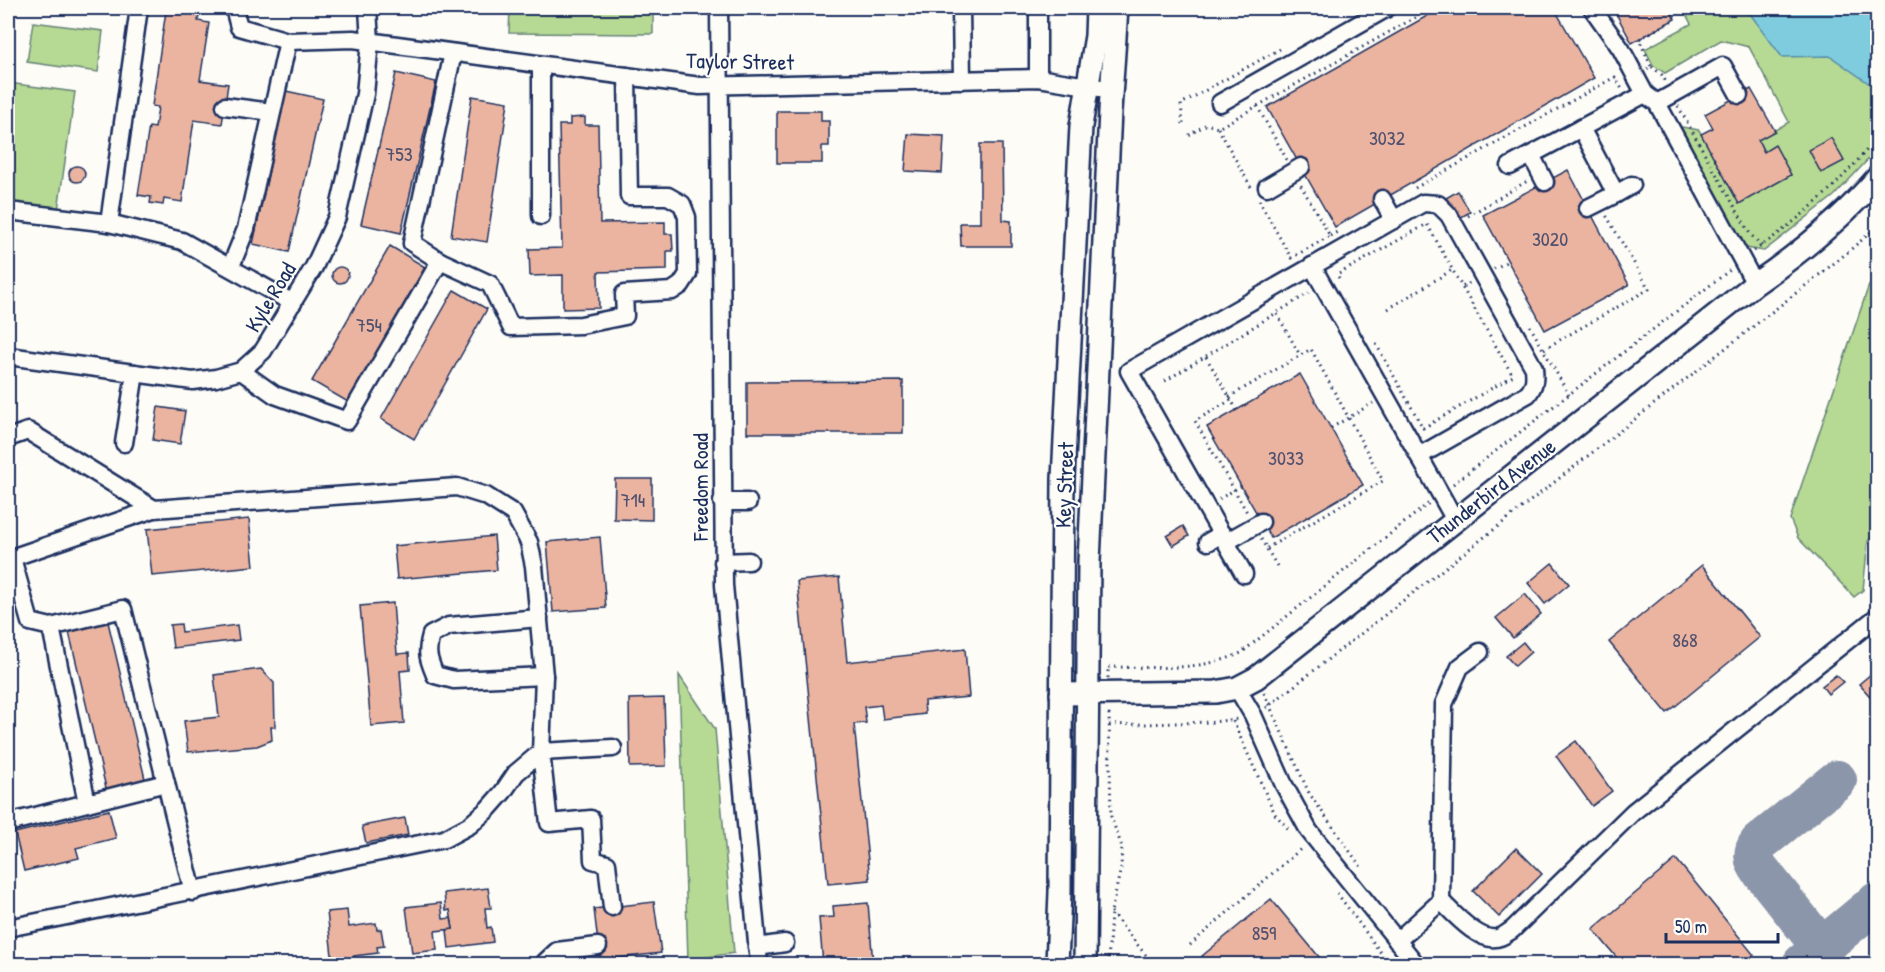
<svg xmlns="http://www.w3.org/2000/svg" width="1885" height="972" viewBox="0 0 1885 972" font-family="'Patrick Hand',sans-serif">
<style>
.green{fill:#b6d993;stroke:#688478;stroke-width:1.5}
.water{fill:#7fccde;stroke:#578dab;stroke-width:1.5}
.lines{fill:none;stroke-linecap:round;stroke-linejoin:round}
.taxiway{stroke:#8c96aa;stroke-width:40}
.building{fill:#ebb4a0;stroke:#1b2f5e;stroke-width:1.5}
.minor-casing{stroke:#1b2f5e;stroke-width:21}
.major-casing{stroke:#1b2f5e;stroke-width:26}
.path{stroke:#1b2f5e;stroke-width:3;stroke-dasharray:1.5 4.5;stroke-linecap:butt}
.minor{stroke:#fdfcf7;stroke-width:16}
.major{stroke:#fdfcf7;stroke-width:21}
.labels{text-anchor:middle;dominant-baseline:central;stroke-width:4.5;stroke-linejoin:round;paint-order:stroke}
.number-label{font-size:20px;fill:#4f506e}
.street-label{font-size:22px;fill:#1b2f5e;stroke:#fdfcf7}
</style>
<rect width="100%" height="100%" fill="#fdfcf7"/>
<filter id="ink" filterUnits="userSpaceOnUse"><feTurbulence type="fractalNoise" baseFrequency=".0167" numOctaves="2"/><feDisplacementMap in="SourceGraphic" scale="12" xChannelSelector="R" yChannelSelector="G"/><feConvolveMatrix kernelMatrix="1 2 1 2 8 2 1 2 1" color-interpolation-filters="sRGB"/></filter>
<g filter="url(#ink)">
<!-- green -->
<g class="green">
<polygon points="510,8 653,8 653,34 509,33"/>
<polygon points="1683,8 1877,8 1877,150 1834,196 1764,251 1746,248 1676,126 1699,130 1739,203 1791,175 1775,146 1764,152 1758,140 1789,122 1749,47 1721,40 1665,73 1653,65 1645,49 1691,24"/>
<polygon points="33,22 103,31 98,72 27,62"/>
<polygon points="8,83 75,92 57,217 8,211"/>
<polygon points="1877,276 1877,532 1868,541 1863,590 1854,597 1798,538 1790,519 1869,285"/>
<polygon points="679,675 715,729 734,953 688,960"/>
</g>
<!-- water -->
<polygon class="water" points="1729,8 1877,8 1877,89 1830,56 1782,57 1751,15"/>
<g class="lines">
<!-- taxiway -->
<g class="taxiway">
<path d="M1822,948L1760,870C1753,861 1752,852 1759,843L1837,780"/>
<polyline points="1802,964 1878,901"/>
</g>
</g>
<!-- building -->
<g class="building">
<polygon points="178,8 191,9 191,13 199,15 198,21 209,23 200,80 228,84 222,124 194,120 182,202 164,199 163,205 150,203 151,197 138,195 149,127 155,128 158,107 152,106 166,11 178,12"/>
<polygon points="396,8 486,8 486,14 396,12"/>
<rect x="849" y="8" width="43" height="3"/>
<polygon points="1441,8 1554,8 1594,78 1335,227 1267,107"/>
<polygon points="1613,8 1669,8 1675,19 1632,43"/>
<polygon points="396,73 436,82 401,233 361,224"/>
<polygon points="1751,89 1775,131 1758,140 1764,152 1775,145 1791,175 1739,204 1701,134 1713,128 1705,114"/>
<polygon points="286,91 323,99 289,252 253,244"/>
<polygon points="472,96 508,102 487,242 451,236"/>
<polygon points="777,111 821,111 821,121 829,121 829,146 822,146 822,163 777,163"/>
<polygon points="585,117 585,125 598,125 600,223 665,222 665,234 672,234 673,251 667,251 667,270 598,272 599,308 563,309 563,275 530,276 529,249 562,248 559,125 570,125 570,118"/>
<polygon points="908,134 944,136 942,173 905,171"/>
<polygon points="1831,138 1844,161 1821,173 1809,150"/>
<polygon points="980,144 1002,144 1003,220 1011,221 1011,246 961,246 960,223 980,223"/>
<circle cx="77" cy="174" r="8"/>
<polygon points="1568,170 1629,285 1545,330 1483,215"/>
<polygon points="1458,191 1470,212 1458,219 1446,198"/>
<polygon points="390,246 425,267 348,402 312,381"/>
<circle cx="340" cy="275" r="8"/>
<polygon points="454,290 487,309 414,439 381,419"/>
<polygon points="1300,374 1363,485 1271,538 1207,427"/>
<polygon points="903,381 903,433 747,433 747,382"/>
<polygon points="158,407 185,411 180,444 153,440"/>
<polygon points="615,479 652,479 652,520 614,519"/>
<polygon points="249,519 254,566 152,576 147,529"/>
<polygon points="1183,526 1189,536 1173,546 1167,536"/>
<polygon points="494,536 497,570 397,579 394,546"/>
<polygon points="600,537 606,608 553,612 547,542"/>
<polygon points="1552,563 1569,584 1545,604 1528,583"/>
<polygon points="1702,565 1760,637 1667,713 1609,642"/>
<polygon points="839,577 847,662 965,649 969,697 924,701 925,714 883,719 881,705 864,707 866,723 854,724 870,880 828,884 797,581"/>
<polygon points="1525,594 1541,614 1513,638 1496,618"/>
<polygon points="393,603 397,654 409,653 410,670 400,671 404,723 371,726 360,606"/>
<polygon points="108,622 146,783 107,792 69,632"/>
<polygon points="181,624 182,632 237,625 239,640 173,648 170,625"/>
<polygon points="1523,642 1531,652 1515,666 1506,656"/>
<polygon points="1878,668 1878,705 1859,684"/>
<polygon points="261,669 274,683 275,727 271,727 272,740 257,746 188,752 184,721 219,717 214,675"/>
<polygon points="1836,675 1843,682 1828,694 1822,686"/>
<polygon points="664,698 666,766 630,767 629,699"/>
<polygon points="1576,741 1612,791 1592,806 1556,756"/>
<polygon points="109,810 116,838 76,848 79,858 24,871 15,833"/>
<polygon points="405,818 408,835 366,843 362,826"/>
<polygon points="1516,848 1542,874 1499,917 1473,891"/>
<polygon points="1676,859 1754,955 1742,964 1622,964 1593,929"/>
<polygon points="488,888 491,908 485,908 487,928 491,927 493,942 449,948 447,930 453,929 450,910 446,911 444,893"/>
<polygon points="1271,899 1325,964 1209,964 1202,956"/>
<polygon points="654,902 661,953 600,960 594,909"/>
<polygon points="441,903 443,919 451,918 453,929 435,931 437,950 412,953 406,907"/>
<polygon points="868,903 873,964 823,964 819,918 834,917 833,906"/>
<polygon points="347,910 349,927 376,923 377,930 381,929 384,946 377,947 378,953 354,956 354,961 333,964 327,912"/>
</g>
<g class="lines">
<defs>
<g id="minor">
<polyline points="234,8 239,27 288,41 353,39 700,86 1038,78 1112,90"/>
<polyline points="719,8 724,585 759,964"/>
<polyline points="961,8 962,80"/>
<polyline points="1592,8 1621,49 1645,94 1657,103 1755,284"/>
<polyline points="541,65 541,216"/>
<polyline points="1038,78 1038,8"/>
<polyline points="1220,103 1387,8"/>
<polyline points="1657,103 1723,66 1739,95"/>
<polyline points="225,106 272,112"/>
<polyline points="1581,128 1616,194 1632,185"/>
<polyline points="1531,155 1545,182"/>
<polyline points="1510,166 1645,94"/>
<polyline points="1267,187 1301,167"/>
<polyline points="1382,199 1394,220"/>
<polyline points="1588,208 1616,194"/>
<polyline points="8,211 109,223 182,241 293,303"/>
<polyline points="109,223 139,8"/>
<polyline points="440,261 490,284 511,327 581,325 625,316 624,294 672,291 681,285 688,274 687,217 682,204 668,196 629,196 627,76"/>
<polyline points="231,266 246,229 288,41"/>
<polyline points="1312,266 1455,520"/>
<polyline points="8,356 193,381 216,378 241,371 263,351 314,267 337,217 365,94 370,42 368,8"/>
<polyline points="241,371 275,395 347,421 440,261 412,243 453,53"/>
<polyline points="8,438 28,431 154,509"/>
<polyline points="124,443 135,373"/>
<polyline points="722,502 748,502"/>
<polyline points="1208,542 1222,534"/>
<polyline points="1226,542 1261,522"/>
<polyline points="12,558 30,622 51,627 87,803"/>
<polyline points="8,559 154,509 457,487 486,496 513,513 529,542 534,566 544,676 541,752 516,773 503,792 488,809 470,825 444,839 8,928"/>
<polyline points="723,562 749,561"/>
<path d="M1244,574L1129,371L1423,203L1438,204L1449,215L1534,368C1535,378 1535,385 1528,394L1419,456"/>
<path d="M539,618L449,626L431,635C426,653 428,658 435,675L454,680L544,676"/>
<polyline points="51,627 123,609 166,783"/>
<polyline points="1237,688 1253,715 1284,785 1309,831 1416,964"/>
<polyline points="8,823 166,783 193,892"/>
<polyline points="1441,901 1444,704 1460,667 1480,652"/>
<polyline points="612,907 607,864 593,860 591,819 549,823 541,752 613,748"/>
<path d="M1397,941L1441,901C1453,913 1481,945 1500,937C1504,936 1508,932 1512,930L1633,812L1878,616"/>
<polyline points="757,947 785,943"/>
<polyline points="543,964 557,951 598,946"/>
</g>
<g id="major">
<path d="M1061,694L1216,692L1237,688L1256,678L1755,284C1800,253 1842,219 1878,177"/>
<polyline points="1057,964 1060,892 1063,479 1081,126 1096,36 1097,8"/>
<polyline points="1085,964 1089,562 1110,111 1117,8"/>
</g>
</defs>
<!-- minor casing -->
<use href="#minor" class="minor-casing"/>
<!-- major casing -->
<use href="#major" class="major-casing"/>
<!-- path -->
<g class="path">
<polyline points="1165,8 1166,8"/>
<polyline points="1651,66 1639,39 1675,19 1669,8"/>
<polyline points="1647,69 1651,66 1662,75 1666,82"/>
<polyline points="1257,106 1287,160"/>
<polyline points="1678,106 1750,234 1762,246"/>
<polyline points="1183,124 1181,104 1280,49"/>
<polyline points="1218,128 1251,187"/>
<polyline points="1189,135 1207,124 1218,128 1432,8"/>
<polyline points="1415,188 1615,77 1622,89"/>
<polyline points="1259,200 1291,258 1330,236 1300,184"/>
<polyline points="1468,216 1529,180"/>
<polyline points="1330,236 1339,231"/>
<path d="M1754,251C1801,219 1843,181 1878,136"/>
<polyline points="1494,269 1508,261"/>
<polyline points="1339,278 1337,275 1427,224 1462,287 1470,283"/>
<polyline points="1388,309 1452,270"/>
<polyline points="1277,314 1300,355"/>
<polyline points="1530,326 1569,395"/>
<polyline points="1376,344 1423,428 1513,376 1462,287"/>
<polyline points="1544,349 1649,289 1606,215"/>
<polyline points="1206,357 1237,410"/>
<polyline points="1165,381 1309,293"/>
<polyline points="1229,397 1311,349 1383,481 1267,548"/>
<polyline points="1231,400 1195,421 1248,514"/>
<polyline points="1331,428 1373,403"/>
<polyline points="1453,484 1730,270"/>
<polyline points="1219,499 1241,486"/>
<polyline points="1261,539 1277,566"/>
<path d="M1108,678V667C1153,667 1200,672 1241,653L1429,503"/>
<polyline points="1264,693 1309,793 1363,870"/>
<polyline points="1266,708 1842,257 1878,226"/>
<polyline points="1233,721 1275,814 1290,831"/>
<polyline points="1109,725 1212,722 1238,719"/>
<polyline points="1337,893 1389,964"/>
<polyline points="1111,912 1153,964"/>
<polyline points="1190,945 1303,847"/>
<polyline points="1108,964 1111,912 1121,868 1122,847 1111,817 1109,712"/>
</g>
<!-- minor -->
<use href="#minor" class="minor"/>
<!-- major -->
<use href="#major" class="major"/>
</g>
</g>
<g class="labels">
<!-- number labels -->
<g class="number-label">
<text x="1387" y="137">3032</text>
<text x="399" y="153">753</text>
<text x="1550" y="238">3020</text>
<text x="369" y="324">754</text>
<text x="1286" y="457">3033</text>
<text x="633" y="499">714</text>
<text x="1685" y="639">868</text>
<text x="1264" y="932">859</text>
</g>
<!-- street labels -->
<g class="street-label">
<text transform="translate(740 61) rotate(1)">Taylor Street</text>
<text transform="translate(270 297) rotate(-59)">Kyle Road</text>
<text transform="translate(1064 485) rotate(-88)">Key Street</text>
<text transform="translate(700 487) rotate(-90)">Freedom Road</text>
<text transform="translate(1491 491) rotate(-38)">Thunderbird Avenue</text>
</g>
</g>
<!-- margin -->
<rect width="1885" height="972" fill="none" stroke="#fdfcf7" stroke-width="30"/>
<rect x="15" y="15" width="1855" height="942" fill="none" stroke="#1b2f5e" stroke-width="2" filter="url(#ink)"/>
<!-- scale -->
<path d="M1666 933v9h112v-9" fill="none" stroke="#1b2f5e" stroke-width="3"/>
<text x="1675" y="933" font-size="18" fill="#1b2f5e" stroke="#fdfcf7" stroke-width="4.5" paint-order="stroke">50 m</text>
</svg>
